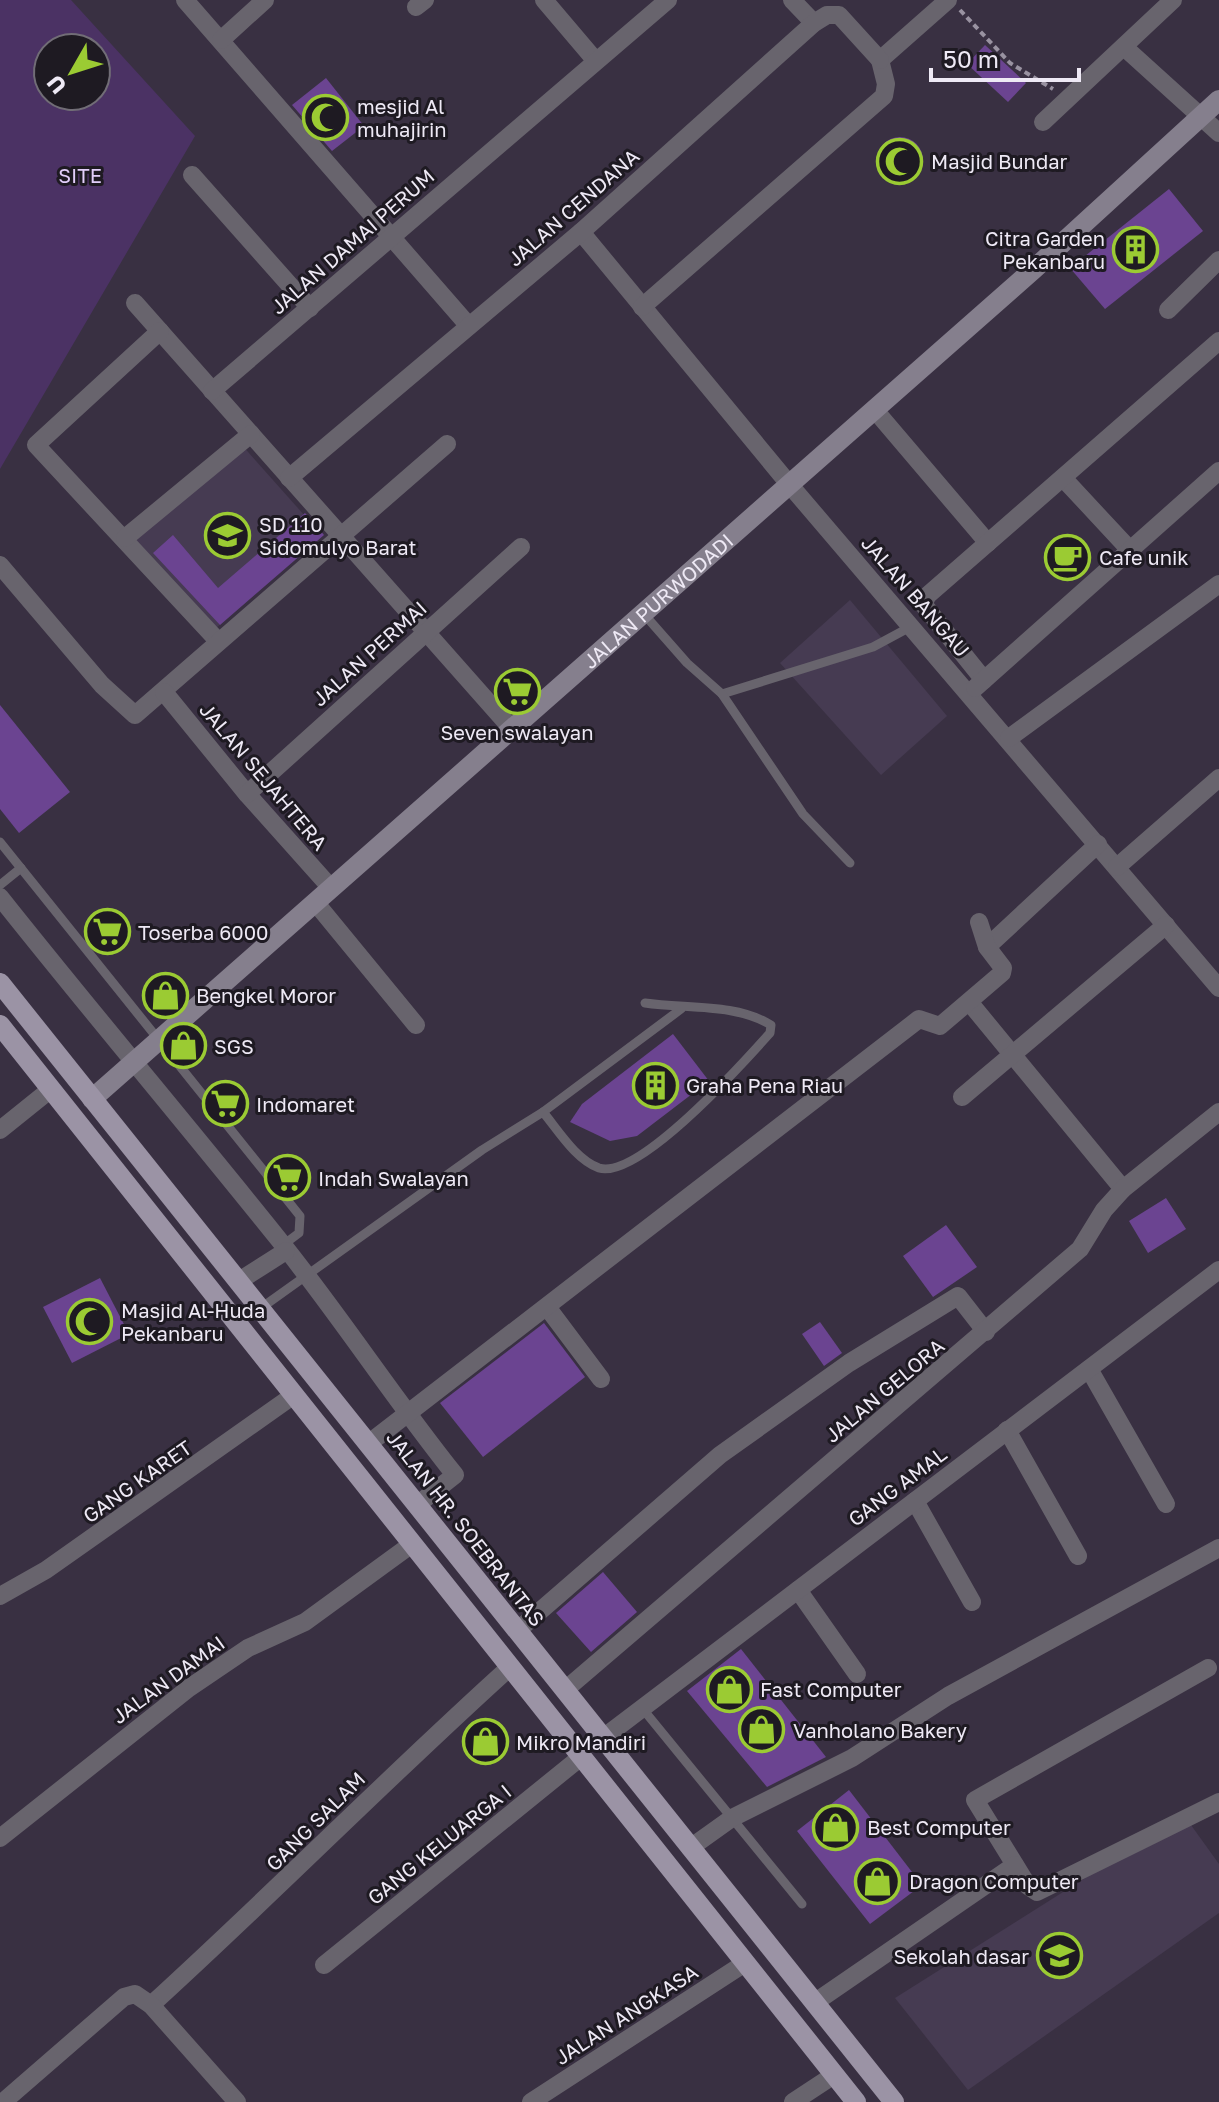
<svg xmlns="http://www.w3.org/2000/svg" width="1219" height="2102" viewBox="0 0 1219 2102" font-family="'Golos Text',sans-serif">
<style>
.built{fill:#463b52}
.green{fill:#4b3264;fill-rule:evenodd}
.building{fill:#6b4491}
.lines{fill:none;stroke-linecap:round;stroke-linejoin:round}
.path{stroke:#9992a1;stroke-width:4;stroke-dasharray:6 4;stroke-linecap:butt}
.lane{stroke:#68646d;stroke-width:9}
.street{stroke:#68646d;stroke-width:18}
.secondary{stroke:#857f8d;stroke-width:20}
.primary{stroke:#9b93a5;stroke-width:20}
.labels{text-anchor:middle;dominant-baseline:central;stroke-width:6;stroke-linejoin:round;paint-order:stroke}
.poi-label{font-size:20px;fill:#eee9f5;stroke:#1e1a22;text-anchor:start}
.park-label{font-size:20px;fill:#e2cefa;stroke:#1e1a22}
.street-label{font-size:20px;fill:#eee9f5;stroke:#1e1a22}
</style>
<rect width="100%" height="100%" fill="#393042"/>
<!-- built -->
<g class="built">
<polygon points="241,444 321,534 215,629 135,539"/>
<polygon points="850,600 947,716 881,775 780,663"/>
<polygon points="1191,1825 1219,1864 1219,1913 968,2090 895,1998 1090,1875"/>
</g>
<!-- green -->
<path class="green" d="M0,0H71L195,136L0,469ZM48,48H96V96H48Z"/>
<!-- building -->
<g class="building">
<polygon points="985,45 1026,83 1008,102 967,64"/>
<polygon points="326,78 364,126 332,151 292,105"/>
<circle cx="900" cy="160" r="23"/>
<polygon points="1169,189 1203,231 1105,309 1070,268"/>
<polygon points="305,513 324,535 220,625 153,553 173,535 218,588"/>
<polygon points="0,705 70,792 19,833 0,809"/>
<polygon points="673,1034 709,1081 637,1136 610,1141 570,1122 582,1104"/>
<polygon points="1166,1198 1186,1229 1148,1253 1129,1221"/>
<polygon points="946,1225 977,1267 933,1297 903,1256"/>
<polygon points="100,1278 129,1334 72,1363 43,1307"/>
<polygon points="820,1322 842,1353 824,1366 802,1334"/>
<polygon points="544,1323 585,1377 483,1457 440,1403"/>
<polygon points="603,1572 637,1612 591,1652 556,1613"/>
<polygon points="741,1649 826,1757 767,1787 687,1691"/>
<polygon points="849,1790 922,1885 870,1924 797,1831"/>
</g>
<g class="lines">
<!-- path -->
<polyline class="path" points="960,10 1010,63 1053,89"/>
<!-- lane -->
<g class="lane">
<polyline points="643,613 687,663 722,694 873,647 912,626"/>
<polyline points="722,694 803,814 850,863"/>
<polyline points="0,842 300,1216 299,1233 283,1245"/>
<polyline points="0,885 21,868"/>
<polyline points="543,1112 681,1009"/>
<path d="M261,1308L482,1150L543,1112C558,1130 576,1160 599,1168C639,1180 744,1062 770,1033L771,1025C735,1003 686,1009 645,1003"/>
<polyline points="642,1708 802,1904"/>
</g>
<!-- street -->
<g class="street">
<polyline points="185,0 468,325"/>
<polyline points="544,0 595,60"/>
<polyline points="792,0 814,23"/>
<polyline points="416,7 425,0"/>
<polyline points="221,40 265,0"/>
<polyline points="1124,47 1219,133"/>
<polyline points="1043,122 1173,0"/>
<polyline points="192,175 310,308"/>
<polyline points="581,232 789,484 1219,988"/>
<polyline points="135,303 512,729"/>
<polyline points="642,307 884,96 886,84 880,60 948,0"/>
<polyline points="1168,310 1219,260"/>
<polyline points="160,331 36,445 218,641"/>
<polyline points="212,391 668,0"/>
<polyline points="874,409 988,543"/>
<polyline points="289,478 581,232 814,23 827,15 839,15 880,60"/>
<polyline points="1063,478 1130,550"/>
<polyline points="125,538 251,434"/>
<polyline points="0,565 102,685 135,715 447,444"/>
<polyline points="984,680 923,604 928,595 1219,341"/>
<polyline points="975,688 1219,471"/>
<polyline points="164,692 247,794 331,888"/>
<polyline points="1009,738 1219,584"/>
<polyline points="247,794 521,547"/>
<polyline points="1117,867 1219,778"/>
<path d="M0,897C92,1013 188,1126 280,1241C341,1317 394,1399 455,1475L417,1505"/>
<polyline points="315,902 416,1025"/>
<polyline points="987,947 1098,844"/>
<polyline points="970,1003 1123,1189"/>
<polyline points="962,1097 1166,925"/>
<polyline points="0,1130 51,1089"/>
<polyline points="239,1281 286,1251"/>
<polyline points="547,1307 601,1379"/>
<polyline points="1089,1369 1166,1504"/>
<polyline points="1007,1430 1078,1556"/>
<polyline points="368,1444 919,1019 940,1026 1002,973 1003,968 987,947 979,922"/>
<polyline points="915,1501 972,1602"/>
<polyline points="798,1590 857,1674"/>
<polyline points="0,1596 46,1570 294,1395"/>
<polyline points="517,1631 720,1455 849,1363 958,1296 986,1332"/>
<polyline points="1208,1668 975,1800 1028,1886 1037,1892 1219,1802"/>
<polyline points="565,1690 1080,1249 1104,1210 1123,1189 1219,1112"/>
<polyline points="603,1738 1219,1270"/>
<polyline points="0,1838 189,1688 248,1648 305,1622 412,1544"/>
<polyline points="690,1848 732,1818 852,1758 948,1696 1219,1548"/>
<polyline points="324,1965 581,1757"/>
<polyline points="814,2003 1015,1865"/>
<path d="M151,2005C273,1894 388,1777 510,1667"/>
<polyline points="3,2102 124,1997 135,1994 151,2005 237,2102"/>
<polyline points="531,2102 745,1963"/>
<polyline points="793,2102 834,2075"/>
</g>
<!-- secondary -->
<path class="secondary" id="s1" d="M92,1099L1034,269L1219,100"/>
<!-- primary -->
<g class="primary">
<polyline points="0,983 894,2102"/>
<polyline points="0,1025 856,2102"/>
</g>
</g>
<!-- icons -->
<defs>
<symbol id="mosque-ring" viewBox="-11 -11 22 22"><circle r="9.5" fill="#1e1a22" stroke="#9bcb33" stroke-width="1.5"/><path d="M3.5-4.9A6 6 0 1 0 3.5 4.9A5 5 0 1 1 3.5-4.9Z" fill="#9bcb33"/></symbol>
<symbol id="building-ring" viewBox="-11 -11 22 22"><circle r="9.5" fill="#1e1a22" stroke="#9bcb33" stroke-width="1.5"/><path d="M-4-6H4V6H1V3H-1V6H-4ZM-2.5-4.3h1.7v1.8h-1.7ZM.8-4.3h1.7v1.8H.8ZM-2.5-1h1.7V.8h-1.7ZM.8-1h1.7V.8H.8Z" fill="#9bcb33"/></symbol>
<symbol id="school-ring" viewBox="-11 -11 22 22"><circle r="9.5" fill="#1e1a22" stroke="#9bcb33" stroke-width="1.5"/><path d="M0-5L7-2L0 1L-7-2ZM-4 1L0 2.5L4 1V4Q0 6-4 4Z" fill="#9bcb33"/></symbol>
<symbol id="cafe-ring" viewBox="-11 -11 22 22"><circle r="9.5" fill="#1e1a22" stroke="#9bcb33" stroke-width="1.5"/><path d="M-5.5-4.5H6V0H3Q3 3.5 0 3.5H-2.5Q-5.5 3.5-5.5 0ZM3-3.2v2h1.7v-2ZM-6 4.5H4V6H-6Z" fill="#9bcb33"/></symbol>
<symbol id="supermarket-ring" viewBox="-11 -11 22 22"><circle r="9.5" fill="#1e1a22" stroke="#9bcb33" stroke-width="1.5"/><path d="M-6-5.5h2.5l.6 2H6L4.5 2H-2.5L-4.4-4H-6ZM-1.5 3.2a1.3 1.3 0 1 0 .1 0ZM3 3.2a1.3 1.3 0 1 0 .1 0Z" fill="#9bcb33"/></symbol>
<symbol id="shop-ring" viewBox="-11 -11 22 22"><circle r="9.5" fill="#1e1a22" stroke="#9bcb33" stroke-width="1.5"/><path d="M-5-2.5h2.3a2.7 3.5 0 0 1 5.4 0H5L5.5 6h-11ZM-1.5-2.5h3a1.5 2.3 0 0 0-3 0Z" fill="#9bcb33"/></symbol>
</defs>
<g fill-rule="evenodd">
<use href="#mosque-ring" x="300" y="92" width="51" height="51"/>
<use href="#mosque-ring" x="874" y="136" width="51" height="51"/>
<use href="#building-ring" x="1110" y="224" width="51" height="51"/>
<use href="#school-ring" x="202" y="510" width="51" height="51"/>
<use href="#cafe-ring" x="1042" y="532" width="51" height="51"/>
<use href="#supermarket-ring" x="492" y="666" width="51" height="51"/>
<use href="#supermarket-ring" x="82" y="906" width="51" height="51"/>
<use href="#shop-ring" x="140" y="970" width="51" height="51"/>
<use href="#shop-ring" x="158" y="1020" width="51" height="51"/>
<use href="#building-ring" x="630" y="1060" width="51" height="51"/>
<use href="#supermarket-ring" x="200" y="1078" width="51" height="51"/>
<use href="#supermarket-ring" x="262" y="1152" width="51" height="51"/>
<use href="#mosque-ring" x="64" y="1296" width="51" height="51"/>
<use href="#shop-ring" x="704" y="1664" width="51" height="51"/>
<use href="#shop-ring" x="736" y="1704" width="51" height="51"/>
<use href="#shop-ring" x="460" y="1716" width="51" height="51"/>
<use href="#shop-ring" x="810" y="1802" width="51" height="51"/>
<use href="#shop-ring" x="852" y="1856" width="51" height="51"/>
<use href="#school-ring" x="1034" y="1930" width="51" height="51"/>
</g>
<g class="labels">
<!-- poi labels -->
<g class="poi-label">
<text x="357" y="106">mesjid Al<tspan x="357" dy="23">muhajirin</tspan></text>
<text x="931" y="161">Masjid Bundar</text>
<text x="1105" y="238" text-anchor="end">Citra Garden<tspan x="1105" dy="23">Pekanbaru</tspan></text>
<text x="259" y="524">SD 110<tspan x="259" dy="23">Sidomulyo Barat</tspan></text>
<text x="1099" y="557">Cafe unik</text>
<text x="517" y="732" text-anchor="middle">Seven swalayan</text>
<text x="138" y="932">Toserba 6000</text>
<text x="196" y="995">Bengkel Moror</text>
<text x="214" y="1046">SGS</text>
<text x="686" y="1085">Graha Pena Riau</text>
<text x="256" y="1104">Indomaret</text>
<text x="318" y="1178">Indah Swalayan</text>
<text x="121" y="1310">Masjid Al-Huda<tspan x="121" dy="23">Pekanbaru</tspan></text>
<text x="760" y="1689">Fast Computer</text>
<text x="793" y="1730">Vanholano Bakery</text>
<text x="516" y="1742">Mikro Mandiri</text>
<text x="867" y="1827">Best Computer</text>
<text x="909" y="1881">Dragon Computer</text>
<text x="1029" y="1956" text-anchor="end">Sekolah dasar</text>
</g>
<!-- park labels -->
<g class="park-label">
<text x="80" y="175">SITE</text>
</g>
<!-- street labels -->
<g class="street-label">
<text transform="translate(573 207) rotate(-41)">JALAN CENDANA</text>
<text transform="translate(352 241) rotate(-41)">JALAN DAMAI PERUM</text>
<text transform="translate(916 596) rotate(49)">JALAN BANGAU</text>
<text stroke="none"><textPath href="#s1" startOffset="754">JALAN PURWODADI</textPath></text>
<text transform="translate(369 653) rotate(-42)">JALAN PERMAI</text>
<text transform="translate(264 776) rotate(50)">JALAN SEJAHTERA</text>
<text transform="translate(884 1390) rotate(-40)">JALAN GELORA</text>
<text transform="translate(137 1481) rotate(-35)">GANG KARET</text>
<text transform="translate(897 1486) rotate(-37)">GANG AMAL</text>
<text transform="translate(466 1528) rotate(52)">JALAN HR. SOEBRANTAS</text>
<text transform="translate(168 1679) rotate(-36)">JALAN DAMAI</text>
<text transform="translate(315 1821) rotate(-45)">GANG SALAM</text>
<text transform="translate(439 1844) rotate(-39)">GANG KELUARGA I</text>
<text transform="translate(626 2014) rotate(-33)">JALAN ANGKASA</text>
</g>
</g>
<!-- north arrow -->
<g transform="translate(72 72) rotate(231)"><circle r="38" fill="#1e1a22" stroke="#716d76" stroke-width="2"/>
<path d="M0-6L14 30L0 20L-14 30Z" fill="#9bcb33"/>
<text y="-12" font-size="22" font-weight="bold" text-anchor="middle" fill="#eee9f5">U</text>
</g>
<!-- scale -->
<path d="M931 68v12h148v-12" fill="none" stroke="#eee9f5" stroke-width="4"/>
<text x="943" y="68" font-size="24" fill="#eee9f5" stroke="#1e1a22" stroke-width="6" paint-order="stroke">50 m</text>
</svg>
